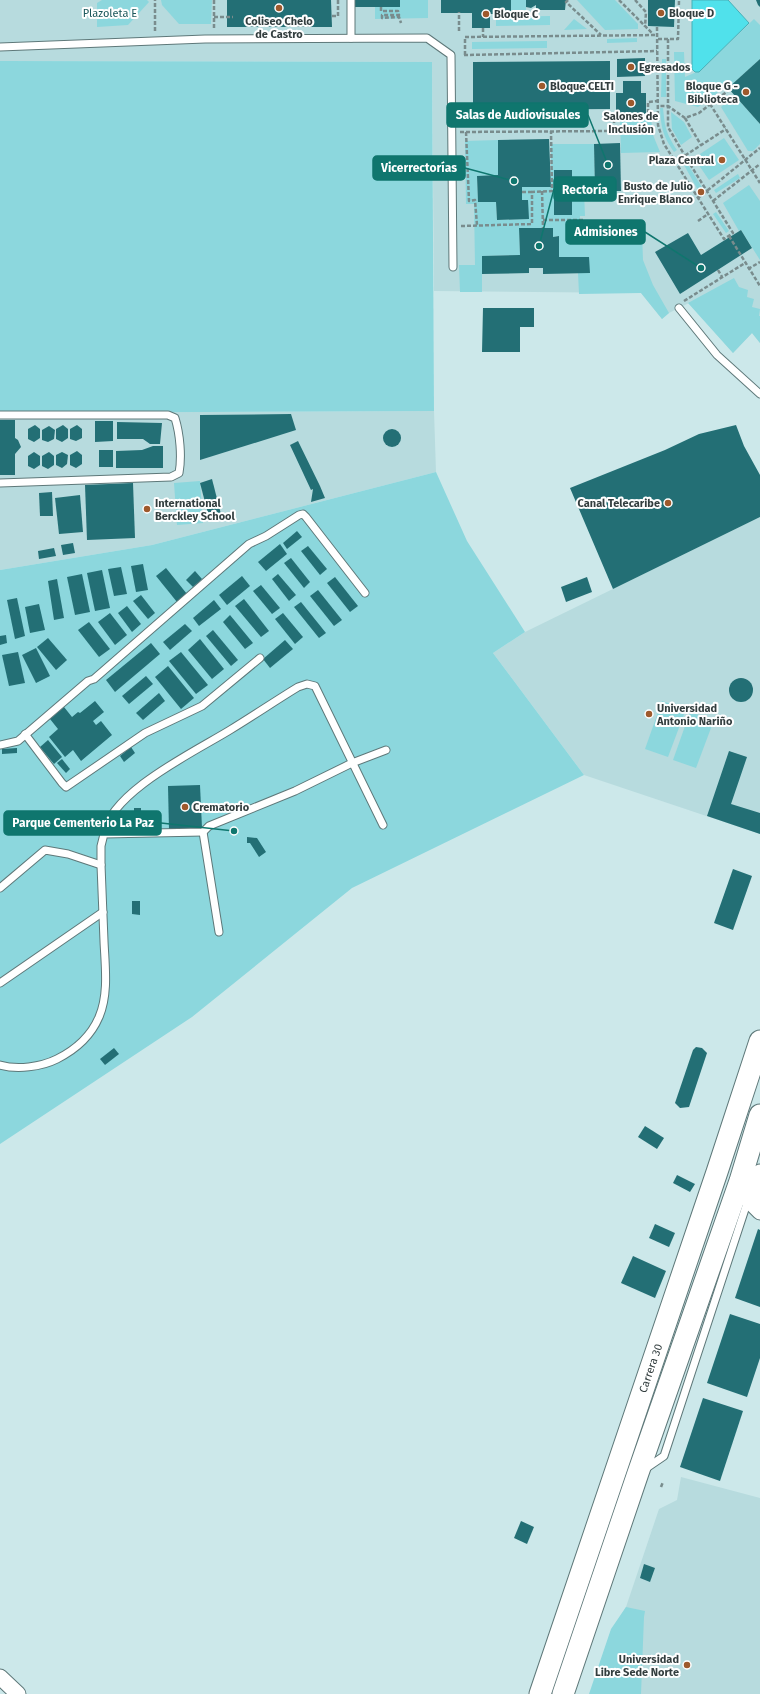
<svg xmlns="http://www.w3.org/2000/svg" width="760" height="1694" viewBox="0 0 760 1694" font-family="'Fira Sans',sans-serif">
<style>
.built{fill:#b7dbde}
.green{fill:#8cd7dd}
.water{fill:#50e1eb;stroke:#47b0b7}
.building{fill:#236f75}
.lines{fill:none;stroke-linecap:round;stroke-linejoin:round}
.lane-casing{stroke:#5e7879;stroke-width:9}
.street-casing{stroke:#5e7879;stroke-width:17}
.secondary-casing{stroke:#5e7879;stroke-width:23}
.path{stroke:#798c8d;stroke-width:2.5;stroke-dasharray:4 2;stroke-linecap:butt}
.lane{stroke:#fff;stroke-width:7}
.street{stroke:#fff;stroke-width:15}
.secondary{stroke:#fff;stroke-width:21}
.poi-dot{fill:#9e592c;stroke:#fff;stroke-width:1.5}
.labels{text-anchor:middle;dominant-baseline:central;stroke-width:4;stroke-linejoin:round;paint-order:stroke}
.park-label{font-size:11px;fill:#1a575b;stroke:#fff}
.poi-label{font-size:11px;font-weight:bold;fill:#333e3f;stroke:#fff;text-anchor:start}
.street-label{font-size:11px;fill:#333e3f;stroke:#fff}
.leader{fill:none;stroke:#0f766e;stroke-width:1.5}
.callout-dot{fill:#0f766e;stroke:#fff;stroke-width:1.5}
.callout{fill:#0f766e;stroke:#0f766e;stroke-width:1.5}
.callout-label{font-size:12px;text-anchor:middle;font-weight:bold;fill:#fff}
</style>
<rect width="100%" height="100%" fill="#cce8ea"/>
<!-- built -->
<g class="built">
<polygon points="0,0 760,0 760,343 752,333 733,353 689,303 669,313 662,319 641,293 434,291 432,62 0,61"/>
<polygon points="434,411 436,472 152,545 0,570 0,413"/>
<polygon points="760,517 760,834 584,775 493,653 525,632"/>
<polygon points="681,1477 760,1498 760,1694 613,1694 617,1622 626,1607 659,1509 677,1500"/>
</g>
<!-- green -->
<g class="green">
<polygon points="102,0 147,0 149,2 128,25 97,27 97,3"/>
<polygon points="161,0 212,0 211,24 179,24 162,5"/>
<polygon points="400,0 428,0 428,18 375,19 375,7 400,7"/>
<rect x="511" y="0" width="15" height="10"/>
<polygon points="577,0 615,0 638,24 638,29 605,30"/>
<polygon points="550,16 550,25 496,26 496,17"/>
<polygon points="574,19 587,29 564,30"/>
<polygon points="754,19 760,25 760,59 728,88 724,86 714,96 698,107 675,101 674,52 684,52 685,77 701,70"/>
<polygon points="637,38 637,42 607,43 607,39"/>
<polygon points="547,41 547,48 472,49 472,42"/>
<polygon points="662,59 666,59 666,97 661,97"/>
<polygon points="0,61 432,62 434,411 0,413"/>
<polygon points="734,95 760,124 760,144 753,151 748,151 721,107"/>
<path d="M660,108H663C665,128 666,133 677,150L674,152C663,136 661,128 660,108Z"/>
<polygon points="671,112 684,122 692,137 681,145 672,129"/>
<polygon points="651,118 653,135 660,152 621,153 620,119"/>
<polygon points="724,138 739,160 709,180 694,158"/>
<polygon points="498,140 498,175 477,176 478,202 496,202 497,220 528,219 528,200 522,200 522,187 551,187 551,144 594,144 595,191 584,192 585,216 580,216 579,233 642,232 643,260 653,285 669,313 662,319 641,293 579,294 578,273 589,273 589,257 559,257 558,236 553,237 553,228 519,228 520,255 482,256 482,292 460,292 459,265 475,265 474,204 466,204 465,141"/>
<polygon points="687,163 703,189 699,192 684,165"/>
<polygon points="738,174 740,178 716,193 714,190"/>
<polygon points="749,185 760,201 760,260 741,230 739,231 723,203"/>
<polygon points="716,212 729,231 726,233 713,214"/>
<polygon points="734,278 739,287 748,290 747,297 754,299 752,307 760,309 759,316 760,316 760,343 752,333 733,353 688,303"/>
<polygon points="436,472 467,541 525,632 493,653 584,775 352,888 192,1017 0,1144 0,570 152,545"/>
<polygon points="200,481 203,523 177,525 174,483"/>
<polygon points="662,701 686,709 668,757 645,749"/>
<polygon points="690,712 714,720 696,768 673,760"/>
<polygon points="626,1607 645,1611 644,1617 641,1694 589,1694 611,1629"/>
</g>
<!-- water -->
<polygon class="water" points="692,0 728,0 749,23 699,72 695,72 692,69"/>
<!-- building -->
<g class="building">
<polygon points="227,0 331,0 332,27 227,27"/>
<rect x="351" y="0" width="49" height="7"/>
<polygon points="441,0 511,0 511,14 490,14 490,28 472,28 472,13 441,13"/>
<polygon points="526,0 566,0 565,10 536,10 536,5 531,8 526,7"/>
<polygon points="648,0 675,0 674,27 648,26"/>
<polygon points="756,0 760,0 760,7 758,5"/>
<polygon points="645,58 645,76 617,77 617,59"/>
<polygon points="760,59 760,124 728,88"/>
<polygon points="610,61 610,109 473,110 473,62"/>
<polygon points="623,81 641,81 641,93 646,93 646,114 616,114 616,93 623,93"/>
<polygon points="549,139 551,187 522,187 522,200 528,200 529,219 497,220 496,202 478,202 477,176 498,175 498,140"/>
<polygon points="620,143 621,191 595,191 594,144"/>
<rect x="554" y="170" width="18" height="45"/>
<polygon points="519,228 553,228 553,237 559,236 559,257 589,257 590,273 543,274 543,268 529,268 529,273 482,274 482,256 520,255"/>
<polygon points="741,230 752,248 680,294 655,252 688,233 701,255"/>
<polygon points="483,308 534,308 534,327 520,327 520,352 482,352"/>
<polygon points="291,414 296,430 200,460 200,415"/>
<polygon points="0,420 15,420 15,438 18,440 21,447 15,454 15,475 0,475"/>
<polygon points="95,421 113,421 113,441 95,442"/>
<polygon points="117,422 162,423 160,444 150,444 143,439 117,439"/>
<polygon points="35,425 40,429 40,438 34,442 28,439 28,429"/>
<polygon points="63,425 68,429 68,438 62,442 56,439 56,429"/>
<polygon points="77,425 82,429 82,438 76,441 70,439 70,429"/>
<polygon points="736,425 744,446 760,475 760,517 613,589 570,488 665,450 699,434"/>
<polygon points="49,426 55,430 54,439 48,442 42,440 42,430"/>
<circle cx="392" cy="438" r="9"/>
<polygon points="298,441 320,486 325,498 311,502 313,489 311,490 290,445"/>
<polygon points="153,446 163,446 163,468 116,468 116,451 142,450"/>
<rect x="99" y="450" width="14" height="17"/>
<polygon points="77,451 82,455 82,464 76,468 70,465 70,455"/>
<polygon points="34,452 40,456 40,465 34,469 28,466 28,456"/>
<polygon points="49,452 54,456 54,465 48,469 42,466 42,456"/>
<polygon points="62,452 68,455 67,464 62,468 56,465 56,455"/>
<polygon points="212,479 222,518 210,521 200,483"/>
<polygon points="133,483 135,538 87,540 85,485"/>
<polygon points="52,492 53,516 40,516 39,493"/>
<polygon points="80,495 83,532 59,534 55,498"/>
<polygon points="297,531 302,537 287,549 283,543"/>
<polygon points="73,543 75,553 63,555 61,545"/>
<polygon points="280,544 287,554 266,571 258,562"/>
<polygon points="308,546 327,569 320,575 301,551"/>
<polygon points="54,548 56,556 39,559 38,551"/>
<polygon points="291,558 310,582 304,588 284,563"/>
<polygon points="143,564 148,590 136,592 131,566"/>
<polygon points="121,567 127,594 114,596 108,569"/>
<polygon points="166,568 187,594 177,602 156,576"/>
<polygon points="102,570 110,608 95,611 87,573"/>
<polygon points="195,571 202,579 193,587 186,580"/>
<polygon points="82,574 90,612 75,615 67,577"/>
<polygon points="278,574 296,595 289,601 272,579"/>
<polygon points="242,576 250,586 227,605 219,595"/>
<polygon points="335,577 358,606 350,612 327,583"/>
<polygon points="587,577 592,592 566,602 561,587"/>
<polygon points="57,579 64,618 54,620 48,581"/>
<polygon points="261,585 280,608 272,614 253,591"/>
<polygon points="318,590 342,620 334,626 310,596"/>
<polygon points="141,595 155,613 148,619 133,601"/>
<polygon points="17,598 25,636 15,639 7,600"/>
<polygon points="244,599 269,631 261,637 235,606"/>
<polygon points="214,600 221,609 199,626 193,618"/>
<polygon points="301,602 326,633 319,638 294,607"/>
<polygon points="39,604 45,630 30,633 25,607"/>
<polygon points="127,606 141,624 132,632 118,613"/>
<polygon points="110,613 127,635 115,645 98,622"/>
<polygon points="283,613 303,637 295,644 275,619"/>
<polygon points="230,615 253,643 245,649 223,622"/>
<polygon points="89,622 110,649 99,657 78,630"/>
<polygon points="185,624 192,631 170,650 163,642"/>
<polygon points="213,630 238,660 231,666 206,636"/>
<polygon points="6,635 7,643 0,645 0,636"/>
<polygon points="48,638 67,660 56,670 37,647"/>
<polygon points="200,639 224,669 212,679 188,650"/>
<polygon points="285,640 293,649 270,668 263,659"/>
<polygon points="151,643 160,654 115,692 106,680"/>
<polygon points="36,648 50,676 36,683 22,655"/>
<polygon points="18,652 25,683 9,686 2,655"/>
<polygon points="181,652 208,685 196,694 169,661"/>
<polygon points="168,666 194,698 181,709 155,677"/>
<polygon points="146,676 153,684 129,704 122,696"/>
<circle cx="741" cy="690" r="12"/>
<polygon points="159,693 165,701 143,720 136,713"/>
<polygon points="95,701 104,712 93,721 96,725 101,721 112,735 81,761 73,750 65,757 49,737 58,729 50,719 64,707 72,717 78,712 80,713"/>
<polygon points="48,740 62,757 54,764 40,747"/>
<polygon points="131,747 135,753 124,762 120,756"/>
<polygon points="17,748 17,753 2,754 2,749"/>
<polygon points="729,751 747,757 731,804 760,813 760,834 707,816"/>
<polygon points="62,759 70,769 66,773 57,763"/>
<polygon points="200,785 202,828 169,830 168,786"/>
<rect x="134" y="808" width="7" height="8"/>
<polygon points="247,837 257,838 266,852 259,857 250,843 247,843"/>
<polygon points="733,869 752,876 733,930 714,923"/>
<polygon points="132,901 140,901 140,915 132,914"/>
<polygon points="696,1047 702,1048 707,1053 689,1107 680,1108 675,1103 693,1050"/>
<polygon points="114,1048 119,1054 105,1065 100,1059"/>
<polygon points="645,1126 664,1138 657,1149 638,1137"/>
<polygon points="677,1175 695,1184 690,1192 673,1183"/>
<polygon points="655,1224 675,1233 669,1247 649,1238"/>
<polygon points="758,1229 760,1230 760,1307 735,1298"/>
<polygon points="633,1256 666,1271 655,1298 621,1283"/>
<polygon points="730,1314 760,1324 760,1358 747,1397 707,1383"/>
<polygon points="703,1398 743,1411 720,1481 680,1467"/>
<polygon points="521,1521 534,1527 527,1544 514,1538"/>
<polygon points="644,1564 655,1568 650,1582 640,1578"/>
</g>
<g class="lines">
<defs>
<g id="lane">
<polyline points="351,38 351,0"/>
<polyline points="0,47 205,39 427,38 451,55 453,267"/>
<polyline points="679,308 717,355 760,394"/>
<path d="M0,415H168L175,418C180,434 182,457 179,473L171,477L0,483"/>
<polyline points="25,734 62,783 66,787 145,733 202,706 260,658"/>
<polyline points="0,745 18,741 88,681 94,679 249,544 266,536 299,515 303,514 306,517 365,593"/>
<polyline points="203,832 219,932"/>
<path d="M104,834C110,792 196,751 230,730C253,716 275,701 298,687L307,684L315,686L383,825"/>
<polyline points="0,888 45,850 68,854 101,865"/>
<polyline points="0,983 103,912"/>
<path d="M0,1065C17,1070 41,1067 57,1059C75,1050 91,1036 99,1017C109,994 105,965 104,941C103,916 102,890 101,865V846L104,834L203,832L209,826L295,791L352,763L386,750"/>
<polyline points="645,1469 664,1456 748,1200"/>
</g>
<g id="street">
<path d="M760,1172C754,1183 755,1194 760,1206"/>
<polyline points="740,1181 748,1200 760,1212"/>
<polyline points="0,1677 18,1694"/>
</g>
<g id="secondary">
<path id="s1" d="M540,1694L717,1172L760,1041"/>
<polyline points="563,1694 638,1473 740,1181 760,1115"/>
</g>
</defs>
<!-- lane casing -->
<use href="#lane" class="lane-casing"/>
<!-- street casing -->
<use href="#street" class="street-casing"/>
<!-- secondary casing -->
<use href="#secondary" class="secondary-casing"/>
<!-- path -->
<g class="path">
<polyline points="214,0 214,29"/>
<polyline points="568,0 566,2 601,35"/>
<polyline points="619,0 653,34"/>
<polyline points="635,0 646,12 645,27"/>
<polyline points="381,7 381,11 398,11 399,15 382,15 382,18 399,17 401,23"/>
<polyline points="332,16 338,16 338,0"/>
<polyline points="214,17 233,17"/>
<polyline points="657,27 658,125 664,144 724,239 733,233 685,156 668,127 668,106 658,106"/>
<polyline points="483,28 483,37"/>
<polyline points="155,31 155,0"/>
<polyline points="459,31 459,12"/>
<polyline points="658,39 678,39 679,0"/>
<polyline points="668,39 668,106 685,118 699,113 729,90"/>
<polyline points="464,55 657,51"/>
<polyline points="465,55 465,37 657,35"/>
<polyline points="710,104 760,183"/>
<polyline points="685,118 701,145"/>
<polyline points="460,132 614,131 614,118 648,116 648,102 658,101"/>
<polyline points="466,132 469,201 475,200 477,225"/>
<polyline points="675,162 726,129"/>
<polyline points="542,191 543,228"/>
<polyline points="522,192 532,192"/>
<polyline points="698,198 760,148"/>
<polyline points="713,201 760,164"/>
<polyline points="543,220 585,220"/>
<polyline points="698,221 708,214"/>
<polyline points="461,226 532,224 532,192 552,191 551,131"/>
<polyline points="729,236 760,286"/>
<polyline points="748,269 760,262"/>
<polyline points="718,270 722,277"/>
<polyline points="684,301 745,263"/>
<polyline points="661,1487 663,1482"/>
</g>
<!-- lane -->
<use href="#lane" class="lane"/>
<!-- street -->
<use href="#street" class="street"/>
<!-- secondary -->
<use href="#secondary" class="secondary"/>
</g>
<!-- markers -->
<g class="poi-dot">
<circle cx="279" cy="8" r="4"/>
<circle cx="661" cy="13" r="4"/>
<circle cx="486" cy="14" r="4"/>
<circle cx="631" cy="67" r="4"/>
<circle cx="542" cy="86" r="4"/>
<circle cx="746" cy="92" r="4"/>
<circle cx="631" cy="103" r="4"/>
<circle cx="722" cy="160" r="4"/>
<circle cx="701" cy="192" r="4"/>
<circle cx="668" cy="503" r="4"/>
<circle cx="147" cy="509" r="4"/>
<circle cx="649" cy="714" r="4"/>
<circle cx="185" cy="807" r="4"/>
<circle cx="687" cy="1665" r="4"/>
</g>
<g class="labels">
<!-- park labels -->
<g class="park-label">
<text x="110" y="13">Plazoleta E</text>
</g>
<!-- poi labels -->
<g class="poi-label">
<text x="669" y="13">Bloque D</text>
<text x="494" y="14">Bloque C</text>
<text x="279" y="21" text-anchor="middle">Coliseo Chelo<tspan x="279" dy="13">de Castro</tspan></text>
<text x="639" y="67">Egresados</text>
<text x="550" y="86">Bloque CELTI</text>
<text x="738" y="86" text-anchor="end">Bloque G -<tspan x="738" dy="13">Biblioteca</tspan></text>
<text x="631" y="116" text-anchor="middle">Salones de<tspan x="631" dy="13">Inclusión</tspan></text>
<text x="714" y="160" text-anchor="end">Plaza Central</text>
<text x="693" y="186" text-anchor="end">Busto de Julio<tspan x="693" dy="13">Enrique Blanco</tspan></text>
<text x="155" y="503">International<tspan x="155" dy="13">Berckley School</tspan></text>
<text x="660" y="503" text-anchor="end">Canal Telecaribe</text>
<text x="657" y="708">Universidad<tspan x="657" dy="13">Antonio Nariño</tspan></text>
<text x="193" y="807">Crematorio</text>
<text x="679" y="1659" text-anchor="end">Universidad<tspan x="679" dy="13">Libre Sede Norte</tspan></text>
</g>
<!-- street labels -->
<g class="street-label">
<text stroke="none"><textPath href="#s1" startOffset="344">Carrera 30</textPath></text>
</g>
</g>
<!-- callouts -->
<path class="leader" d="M608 165L588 115M514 181L465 168M539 246L554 189M701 268L645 232M234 831L161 823"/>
<g class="callout-dot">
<circle cx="608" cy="165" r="4"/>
<circle cx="514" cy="181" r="4"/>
<circle cx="539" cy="246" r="4"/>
<circle cx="701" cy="268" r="4"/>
<circle cx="234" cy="831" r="4"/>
</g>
<g class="callout">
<rect x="447" y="103" width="141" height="24" rx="4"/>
<rect x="373" y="156" width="92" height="24" rx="4"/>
<rect x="554" y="177" width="62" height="24" rx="4"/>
<rect x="566" y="220" width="79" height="24" rx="4"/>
<rect x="4" y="811" width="157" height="24" rx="4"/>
</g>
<g class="callout-label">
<text x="518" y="119">Salas de Audiovisuales</text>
<text x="419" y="172">Vicerrectorías</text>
<text x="585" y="194">Rectoría</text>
<text x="606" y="236">Admisiones</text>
<text x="83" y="827">Parque Cementerio La Paz</text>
</g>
</svg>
